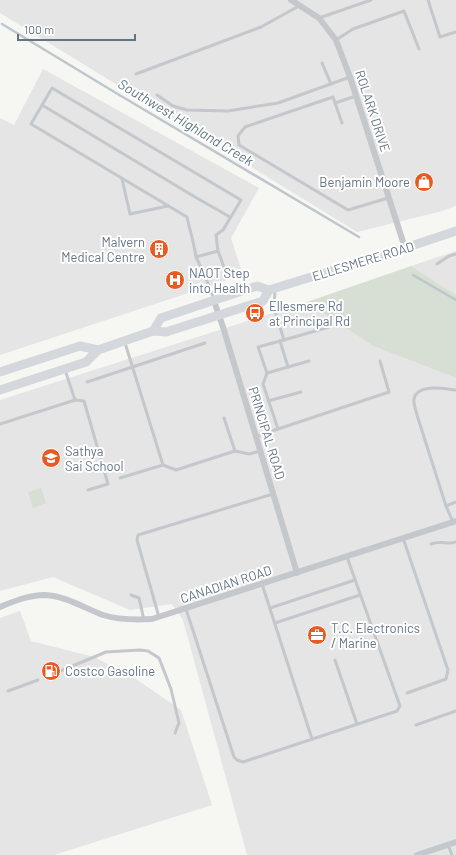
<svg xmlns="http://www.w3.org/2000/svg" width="456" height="855" viewBox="0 0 456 855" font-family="Barlow,sans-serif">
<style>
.built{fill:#e4e5e4}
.green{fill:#d7ded4}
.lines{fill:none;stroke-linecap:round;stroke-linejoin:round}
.stream{stroke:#bec7cd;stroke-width:2.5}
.lane{stroke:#c4c7cb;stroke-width:3}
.street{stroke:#c4c7cb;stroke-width:6}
.secondary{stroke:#d4d8dd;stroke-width:9}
.labels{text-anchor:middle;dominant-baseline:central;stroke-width:4;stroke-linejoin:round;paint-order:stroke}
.street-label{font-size:13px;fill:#647485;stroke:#fff}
.poi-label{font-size:13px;fill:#647485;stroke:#fff;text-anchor:start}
.water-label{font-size:14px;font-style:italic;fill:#607781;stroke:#fff}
</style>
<rect width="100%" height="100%" fill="#f6f6f3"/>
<!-- built -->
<g class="built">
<polygon points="0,0 456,0 456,206 442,211 357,232 0,13"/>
<polygon points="43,69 259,188 231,238 243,275 0,355 0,118 14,125"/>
<polygon points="456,251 456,295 411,266"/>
<polygon points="307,302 373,346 456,378 456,855 247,855 183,620 172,604 130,610 53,577 0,591 0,400"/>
<polygon points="20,611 31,641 94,657 133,677 181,710 212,805 54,855 0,855 0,618"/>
</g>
<!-- green -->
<g class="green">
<polygon points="411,266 456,295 456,378 373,346 307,302"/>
<polygon points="41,488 46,503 33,508 28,492"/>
</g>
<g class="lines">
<!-- stream -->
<g class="stream">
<polyline points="2,24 116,93 359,237"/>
<polyline points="413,275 456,300"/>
</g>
<!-- lane -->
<g class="lane">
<polyline points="428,0 440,37 456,32"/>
<polyline points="319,18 371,0"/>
<polyline points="336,40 353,29 404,11 419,49"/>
<polyline points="322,63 331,84"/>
<polyline points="136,74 261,27 299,6"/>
<polyline points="157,95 173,106 187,110 228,111 278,103 350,77"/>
<polyline points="335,103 356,96"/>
<polyline points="42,105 195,197 230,217"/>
<polyline points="342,123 333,97 245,127 238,136 239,145 348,210 388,198"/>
<polyline points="122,179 130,214 168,206"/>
<polyline points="218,251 225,270"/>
<path d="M196,257C194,243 190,231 187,217L31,124L52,88L241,200L223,230L216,235L218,251L196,257L205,276L214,299"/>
<polyline points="437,264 449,256 456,254"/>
<polyline points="275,290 274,308 284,340 258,347 267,373 263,384 278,429 389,392 380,361"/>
<polyline points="284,340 329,327"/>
<polyline points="288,367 309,361"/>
<polyline points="65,370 75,400"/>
<polyline points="267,373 288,367 280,341"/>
<polyline points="87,382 205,343"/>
<polyline points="268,401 301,392"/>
<polyline points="0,424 75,400 84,401 108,484 88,490"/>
<polyline points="257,436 278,429"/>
<polyline points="235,451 249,454 260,451"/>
<polyline points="163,465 176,470 235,451 224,418"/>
<polyline points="120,478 163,465 125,343"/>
<path d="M446,506L417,415C416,410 413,404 414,399C417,383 445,389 456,390"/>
<polyline points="453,522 446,506 456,502"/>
<polyline points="403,538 448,670 446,679 407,693"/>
<path d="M431,544C442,540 447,545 456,542"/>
<polyline points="262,584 312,739"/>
<polyline points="131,595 139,598 144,620"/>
<polyline points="270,608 355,580"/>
<polyline points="186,609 234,757 237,760 243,762 397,711 400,706 347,557"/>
<polyline points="159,617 137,540 138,535 273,494"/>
<polyline points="275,623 360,595"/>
<polyline points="335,660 357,724"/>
<polyline points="58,672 106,652 140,650 148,651 159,658 171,689 179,723 175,733"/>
<polyline points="8,691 38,680"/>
<polyline points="416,725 456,711"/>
<polyline points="448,845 452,855"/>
</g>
<!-- street -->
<g class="street">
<polyline points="291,0 319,18 336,40 350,77 405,248"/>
<polyline points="214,301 223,327 297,573"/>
<path d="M0,607C14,601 29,595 45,595C66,596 84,608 103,615C119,620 135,620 152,619L456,521"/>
<polyline points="417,855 456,842"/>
</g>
<!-- secondary -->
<g class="secondary">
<polyline points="153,331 161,318 257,286 269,290 405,248 456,231"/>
<polyline points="0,372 80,346 98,350"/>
<polyline points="0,390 86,362 98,350 153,331 166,332 263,301 269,290"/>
</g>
</g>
<!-- icons -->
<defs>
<symbol id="shop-disc" viewBox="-11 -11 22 22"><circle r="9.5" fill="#e75b22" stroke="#fff"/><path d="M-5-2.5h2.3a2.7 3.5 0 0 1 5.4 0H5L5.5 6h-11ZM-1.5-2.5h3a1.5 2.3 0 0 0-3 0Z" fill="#fff"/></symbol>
<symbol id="building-disc" viewBox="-11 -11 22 22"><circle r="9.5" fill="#e75b22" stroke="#fff"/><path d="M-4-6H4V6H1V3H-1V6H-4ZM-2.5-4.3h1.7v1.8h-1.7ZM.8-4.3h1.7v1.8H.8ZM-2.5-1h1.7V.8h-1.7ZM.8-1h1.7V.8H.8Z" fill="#fff"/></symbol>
<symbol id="hospital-disc" viewBox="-11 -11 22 22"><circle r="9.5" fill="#e75b22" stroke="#fff"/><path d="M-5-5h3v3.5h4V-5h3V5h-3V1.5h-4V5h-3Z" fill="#fff"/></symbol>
<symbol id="bus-disc" viewBox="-11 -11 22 22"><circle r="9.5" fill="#e75b22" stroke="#fff"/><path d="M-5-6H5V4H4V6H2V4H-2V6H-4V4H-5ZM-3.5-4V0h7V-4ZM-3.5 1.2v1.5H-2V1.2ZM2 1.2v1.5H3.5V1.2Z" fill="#fff"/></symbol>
<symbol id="school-disc" viewBox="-11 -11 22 22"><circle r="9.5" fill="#e75b22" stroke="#fff"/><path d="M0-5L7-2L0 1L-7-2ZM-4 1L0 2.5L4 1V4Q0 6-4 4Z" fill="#fff"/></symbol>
<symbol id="office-disc" viewBox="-11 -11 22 22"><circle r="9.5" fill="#e75b22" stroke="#fff"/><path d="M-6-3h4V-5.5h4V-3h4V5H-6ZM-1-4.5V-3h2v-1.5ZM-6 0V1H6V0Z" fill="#fff"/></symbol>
<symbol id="fuel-disc" viewBox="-11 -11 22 22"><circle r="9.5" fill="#e75b22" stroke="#fff"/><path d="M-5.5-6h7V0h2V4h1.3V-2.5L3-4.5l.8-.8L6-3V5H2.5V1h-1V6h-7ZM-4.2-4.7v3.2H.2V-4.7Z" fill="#fff"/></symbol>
</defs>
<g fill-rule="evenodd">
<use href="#shop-disc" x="413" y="171" width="22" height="22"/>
<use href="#building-disc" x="148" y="238" width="22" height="22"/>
<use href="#hospital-disc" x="164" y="269" width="22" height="22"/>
<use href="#bus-disc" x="244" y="302" width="22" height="22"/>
<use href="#school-disc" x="40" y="447" width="22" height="22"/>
<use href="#office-disc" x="306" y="624" width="22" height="22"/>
<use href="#fuel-disc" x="40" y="660" width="22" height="22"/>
</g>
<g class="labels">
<!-- street labels -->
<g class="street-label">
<text transform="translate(373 111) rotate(72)">ROLARK DRIVE</text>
<text transform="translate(363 261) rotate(-17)">ELLESMERE ROAD</text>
<text transform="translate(267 433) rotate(73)">PRINCIPAL ROAD</text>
<text transform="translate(226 584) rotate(-18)">CANADIAN ROAD</text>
</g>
<!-- poi labels -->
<g class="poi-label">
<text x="410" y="182" text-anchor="end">Benjamin Moore</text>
<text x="145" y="242" text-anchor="end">Malvern<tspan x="145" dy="15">Medical Centre</tspan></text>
<text x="189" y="273">NAOT Step<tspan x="189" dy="15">into Health</tspan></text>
<text x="269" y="306">Ellesmere Rd<tspan x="269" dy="15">at Principal Rd</tspan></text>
<text x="65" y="451">Sathya<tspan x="65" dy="15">Sai School</tspan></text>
<text x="331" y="628">T.C. Electronics<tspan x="331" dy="15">/ Marine</tspan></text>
<text x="65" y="671">Costco Gasoline</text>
</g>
<!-- water labels -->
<g class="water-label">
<text transform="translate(186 122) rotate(31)">Southwest Highland Creek</text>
</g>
</g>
<!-- scale -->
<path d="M18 34v6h117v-6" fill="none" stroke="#647485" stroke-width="2"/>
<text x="24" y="34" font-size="12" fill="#647485" stroke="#ffffff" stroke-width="3" paint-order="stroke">100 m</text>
</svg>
